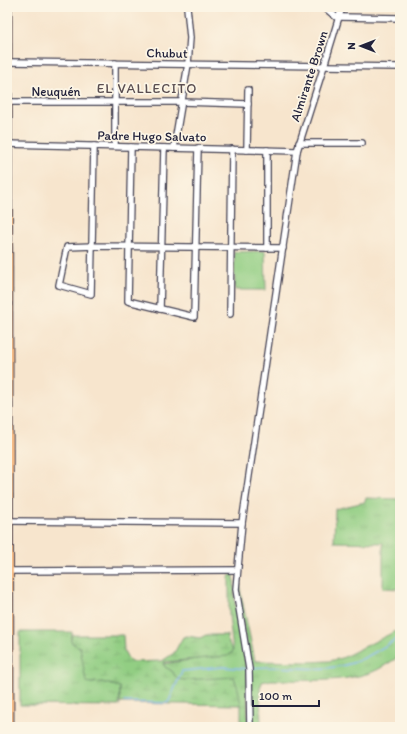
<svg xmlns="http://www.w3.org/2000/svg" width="407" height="734" viewBox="0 0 407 734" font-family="Itim,sans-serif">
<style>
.grass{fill:url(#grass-tufts);stroke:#5a785f}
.wetland{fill:url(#wetland-marsh);stroke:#5a785f}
.pitch{fill:#92ce83;stroke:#5a785f}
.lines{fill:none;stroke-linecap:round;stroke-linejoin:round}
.stream{stroke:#82b6f0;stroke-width:1.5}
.minor-casing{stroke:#423f51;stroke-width:8}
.major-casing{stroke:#423f51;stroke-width:9}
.minor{stroke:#fff;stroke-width:5.5}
.major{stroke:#f7bd88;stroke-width:7}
.labels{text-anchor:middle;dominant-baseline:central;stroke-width:3.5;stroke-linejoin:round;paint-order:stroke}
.street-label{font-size:13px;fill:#22223b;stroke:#fcf5e5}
.neighbourhood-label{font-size:14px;letter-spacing:1px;fill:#5a4e51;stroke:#fcf5e5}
</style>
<defs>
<pattern id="grass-tufts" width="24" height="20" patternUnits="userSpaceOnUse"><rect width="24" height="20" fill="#92ce83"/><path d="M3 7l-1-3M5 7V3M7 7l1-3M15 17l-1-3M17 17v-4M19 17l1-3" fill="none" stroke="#7eb172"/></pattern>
<pattern id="wetland-marsh" width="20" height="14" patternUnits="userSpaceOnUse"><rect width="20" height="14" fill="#92ce83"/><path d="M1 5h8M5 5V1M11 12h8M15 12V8" fill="none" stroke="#7eb172"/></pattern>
</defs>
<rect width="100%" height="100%" fill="#fcf5e5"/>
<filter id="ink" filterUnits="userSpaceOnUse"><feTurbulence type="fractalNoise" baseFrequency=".025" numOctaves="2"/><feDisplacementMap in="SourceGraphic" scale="8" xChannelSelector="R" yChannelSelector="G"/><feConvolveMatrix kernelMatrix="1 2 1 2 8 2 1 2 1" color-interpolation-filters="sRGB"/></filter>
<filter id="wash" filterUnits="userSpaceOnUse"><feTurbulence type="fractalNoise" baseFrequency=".012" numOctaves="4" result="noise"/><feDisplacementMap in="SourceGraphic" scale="16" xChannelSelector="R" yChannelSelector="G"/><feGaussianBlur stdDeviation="0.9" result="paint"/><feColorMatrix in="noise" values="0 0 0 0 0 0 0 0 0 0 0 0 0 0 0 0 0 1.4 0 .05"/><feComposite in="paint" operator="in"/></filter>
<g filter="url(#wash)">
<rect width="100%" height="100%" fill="#f7e5cd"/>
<!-- grass -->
<g class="grass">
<polygon points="366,498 400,499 400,589 383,588 383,543 334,542 335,509 365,502"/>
<path d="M238,569H241L240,587L241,595L255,661L308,662L329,661L342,658L400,629V656C390,662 381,669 370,673C339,683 303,680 271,680L262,682L260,689L261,727H252V704L250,668L238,596Z"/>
<polygon points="231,574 234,575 235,604 247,671 248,727 241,727 241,705 185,680 177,679 172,671 165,667 163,664 231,654 233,651 229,616 229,576"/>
<polygon points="20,632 72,632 71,642 80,647 83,662 91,683 102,682 120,687 119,706 20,705"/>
</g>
<!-- wetland -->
<polygon class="wetland" points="72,635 123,635 124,651 130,662 162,661 174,653 183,637 187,636 200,638 206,635 227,635 227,639 233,651 228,656 165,662 163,664 165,667 172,671 177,679 185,680 234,677 238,689 241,705 120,703 120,687 102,682 91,683 86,682 80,647 71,642"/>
<!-- pitch -->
<polygon class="pitch" points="265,251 266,290 235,290 234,252"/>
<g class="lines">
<!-- stream -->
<g class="stream">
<path d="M252,668C285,664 314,674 349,664C367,659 384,646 400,637"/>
<polyline points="124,702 167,703 169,701 182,671 223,667 248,669"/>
</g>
</g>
</g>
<g filter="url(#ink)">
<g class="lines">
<defs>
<g id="minor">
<polyline points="324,7 336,17 339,17 400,18"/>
<polyline points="9,62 400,67"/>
<polyline points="8,102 182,102 248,104"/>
<polyline points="299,143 362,143"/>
<polyline points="7,144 297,151"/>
<polyline points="94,146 91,294 59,285 67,247 93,246 283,248"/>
<polyline points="115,146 115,63"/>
<polyline points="131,147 128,301 194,317 198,148"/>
<polyline points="174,148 188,64 190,38 187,7"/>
<polyline points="247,150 248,90"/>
<polyline points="267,248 267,150"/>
<polyline points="160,309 164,148"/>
<polyline points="230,314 232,149"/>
<polyline points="7,521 242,523"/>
<polyline points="9,571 237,570"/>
<polyline points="250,727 249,669 236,589 242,523 297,151 324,66 342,7"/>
</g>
<polyline id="major" points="8,7 10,727"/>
</defs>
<!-- minor casing -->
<use href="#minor" class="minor-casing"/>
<!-- major casing -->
<use href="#major" class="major-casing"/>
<!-- minor -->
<use href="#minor" class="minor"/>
<!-- major -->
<use href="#major" class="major"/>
</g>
</g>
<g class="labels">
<!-- street labels -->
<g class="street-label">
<text transform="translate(167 53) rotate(1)">Chubut</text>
<text transform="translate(309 76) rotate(-72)">Almirante Brown</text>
<text x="56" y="91">Neuquén</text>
<text transform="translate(152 136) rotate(1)">Padre Hugo Salvato</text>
</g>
<!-- neighbourhood labels -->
<g class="neighbourhood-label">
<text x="147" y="88">EL VALLECITO</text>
</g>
</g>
<!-- margin -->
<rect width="407" height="734" fill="none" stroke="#fcf5e5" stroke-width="24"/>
<!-- north arrow -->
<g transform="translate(361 46) rotate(270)" stroke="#fcf5e5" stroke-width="3" paint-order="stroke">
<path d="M0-3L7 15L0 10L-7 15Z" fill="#22223b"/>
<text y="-6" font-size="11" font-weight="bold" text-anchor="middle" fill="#22223b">N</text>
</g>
<!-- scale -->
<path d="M253 700v6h66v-6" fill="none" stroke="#22223b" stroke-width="2"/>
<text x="259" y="700" font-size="12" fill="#22223b" stroke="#fcf5e5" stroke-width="3" paint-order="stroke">100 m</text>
</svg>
